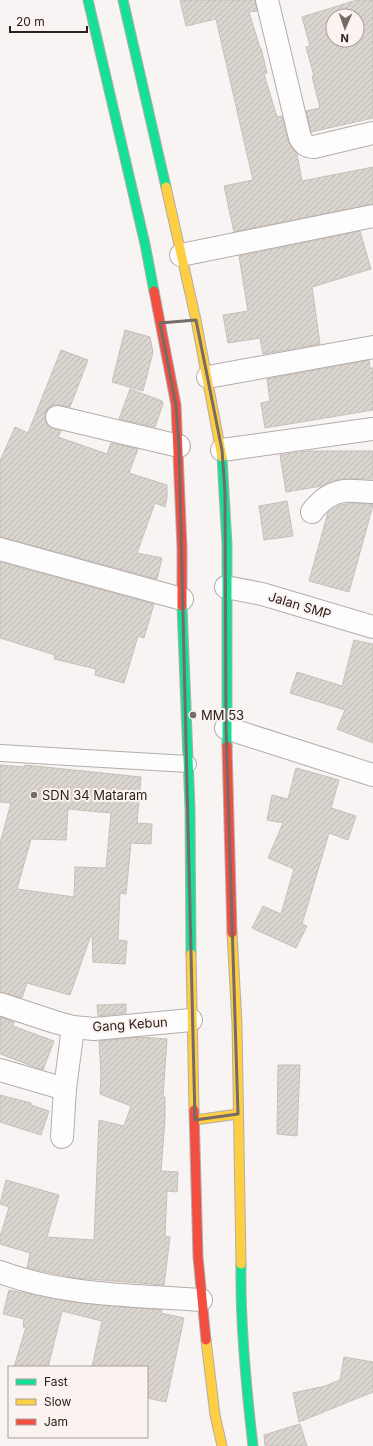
<svg xmlns="http://www.w3.org/2000/svg" width="373" height="1446" viewBox="0 0 373 1446" font-family="Inter,sans-serif">
<style>
.building{fill:url(#building-hatch);stroke:#c6c0bb;fill-rule:evenodd}
.lines{fill:none;stroke-linecap:round;stroke-linejoin:round}
.lane-casing{stroke:#b4aca9;stroke-width:18}
.street-casing{stroke:#b4aca9;stroke-width:24}
.fast-casing{stroke:#b4aca9;stroke-width:11}
.slow-casing{stroke:#b4aca9;stroke-width:11}
.jam-casing{stroke:#b4aca9;stroke-width:11}
.lane{stroke:#fefdfd;stroke-width:16}
.street{stroke:#fefdfd;stroke-width:22}
.fast{stroke:#16e098;stroke-width:9}
.slow{stroke:#ffcf43;stroke-width:9}
.jam{stroke:#f24e42;stroke-width:9}
.marked{fill:none;stroke:#756b67;stroke-width:3;stroke-linejoin:round}
.poi-dot{fill:#756b67;stroke:#fbf3f0;stroke-width:1.5}
.labels{text-anchor:middle;dominant-baseline:central;stroke-width:4;stroke-linejoin:round;paint-order:stroke}
.street-label{font-size:13px;fill:#2e211c;stroke:#fbf3f0}
.poi-label{font-size:13px;fill:#2e211c;stroke:#fbf3f0;text-anchor:start}
</style>
<defs>
<pattern id="building-hatch" width="6" height="6" patternUnits="userSpaceOnUse"><rect width="6" height="6" fill="#dbd5d0"/><path d="M-1 1l2-2M0 6l6-6M5 7l2-2" fill="none" stroke="#bcb7b2"/></pattern>
</defs>
<rect width="100%" height="100%" fill="#f8f4f3"/>
<!-- building -->
<g class="building">
<polygon points="180,0 255,0 257,11 249,12 260,48 261,48 267,73 264,74 277,117 282,116 288,141 297,154 302,181 373,167 373,204 234,232 224,186 253,180 216,19 186,26"/>
<path d="M357,0H373V118L311,132L306,111L320,108L312,76H314L306,47L310,46L302,17ZM333,16H357V40H333Z"/>
<polygon points="360,231 371,269 312,287 320,344 263,354 260,338 228,343 223,315 248,311 239,256"/>
<polygon points="125,330 150,337 153,352 143,391 112,382"/>
<polygon points="61,350 88,360 70,407 54,405 48,409 45,414 45,420 48,426 61,431 58,437 107,454 111,443 138,449 129,473 167,485 167,498 165,507 155,503 137,553 162,558 157,579 0,537 0,461 15,427 28,433"/>
<polygon points="369,360 370,368 373,368 373,410 265,428 261,403 270,401 267,379"/>
<polygon points="130,389 162,401 163,404 155,427 119,419"/>
<polygon points="308,451 373,451 373,479 340,479 322,486 286,492 280,455"/>
<polygon points="287,501 293,536 264,540 259,506"/>
<polygon points="353,503 373,504 372,509 349,592 309,581 328,512 340,505"/>
<polygon points="0,562 154,604 144,638 138,636 124,683 95,675 96,669 54,659 55,655 0,638"/>
<polygon points="354,640 373,644 373,743 337,729 345,710 290,693 297,672 342,686"/>
<path d="M0,765L25,767V765L141,777L137,823L152,824L151,844L131,843L126,894L120,893L118,940L127,941L125,964L93,962L92,932L70,995L27,983L22,998L0,992V843L11,803L0,802ZM68,809L111,813L106,868L75,867L74,897L17,889L31,839L66,840Z"/>
<polygon points="296,768 339,780 331,808 356,816 348,840 329,833 302,924 307,926 296,948 252,928 263,906 281,914 294,869 268,858 283,823 267,820 272,795 288,799"/>
<polygon points="126,1004 126,1013 98,1016 97,1005"/>
<polygon points="0,1017 14,1022 13,1026 54,1041 43,1070 0,1054"/>
<polygon points="140,1037 167,1039 163,1097 165,1097 165,1119 161,1171 178,1172 177,1192 167,1191 165,1236 170,1237 164,1285 76,1278 27,1268 30,1253 0,1244 0,1234 1,1234 9,1207 0,1204 6,1180 59,1195 47,1237 94,1240 99,1120 124,1126 131,1106 100,1094 101,1074 99,1041"/>
<polygon points="278,1065 300,1065 297,1136 277,1134"/>
<polygon points="0,1095 31,1103 31,1105 49,1111 41,1135 0,1122"/>
<polygon points="9,1290 73,1302 162,1310 161,1313 184,1318 166,1402 147,1398 147,1367 92,1367 102,1321 62,1311 48,1367 14,1367 26,1327 23,1327 24,1319 3,1314"/>
<polygon points="344,1357 373,1362 373,1392 299,1422 293,1393 325,1386 340,1380"/>
<polygon points="300,1424 307,1446 265,1446 264,1435"/>
</g>
<g class="lines">
<defs>
<polyline id="lane" points="0,753 188,764"/>
<g id="street">
<path d="M267,0L300,138C304,144 306,147 314,147L373,133"/>
<polyline points="181,255 373,216"/>
<polyline points="208,377 373,347"/>
<polyline points="57,417 179,446"/>
<polyline points="222,450 373,429"/>
<path d="M312,512C315,507 319,504 323,500C341,486 353,492 373,492"/>
<polyline points="0,549 182,599"/>
<polyline points="226,587 262,594 373,627"/>
<polyline points="226,728 373,775"/>
<polyline points="0,1004 55,1022 73,1027 94,1029 191,1020"/>
<polyline points="0,1070 65,1089"/>
<polyline points="62,1137 65,1089 73,1027"/>
<path d="M0,1272C64,1296 134,1295 201,1300"/>
</g>
<g id="fast">
<polyline points="88,0 145,244 154,291"/>
<polyline points="123,0 166,187"/>
<polyline points="222,457 227,545 227,746"/>
<polyline points="182,606 190,809 191,954"/>
<path d="M241,1264C240,1325 246,1386 253,1446"/>
</g>
<g id="slow">
<polyline points="166,187 196,320 222,457"/>
<polyline points="232,933 237,1024 241,1264"/>
<polyline points="191,954 194,1110"/>
<polyline points="195,1120 238,1114"/>
<polyline points="206,1340 215,1415 222,1446"/>
</g>
<g id="jam">
<polyline points="154,291 176,405 182,548 182,606"/>
<polyline points="227,746 232,933"/>
<polyline points="194,1110 198,1257 206,1340"/>
</g>
</defs>
<!-- lane casing -->
<use href="#lane" class="lane-casing"/>
<!-- street casing -->
<use href="#street" class="street-casing"/>
<!-- fast casing -->
<use href="#fast" class="fast-casing"/>
<!-- slow casing -->
<use href="#slow" class="slow-casing"/>
<!-- jam casing -->
<use href="#jam" class="jam-casing"/>
<!-- lane -->
<use href="#lane" class="lane"/>
<!-- street -->
<use href="#street" class="street"/>
<!-- fast -->
<use href="#fast" class="fast"/>
<!-- slow -->
<use href="#slow" class="slow"/>
<!-- jam -->
<use href="#jam" class="jam"/>
</g>
<!-- marked area -->
<path class="marked" d="M196,320L222,450L225,493L226,728L238,1114L195,1120L179,446L176,405L160,323Z"/>
<!-- markers -->
<g class="poi-dot">
<circle cx="193" cy="715" r="4"/>
<circle cx="34" cy="795" r="4"/>
</g>
<g class="labels">
<!-- street labels -->
<g class="street-label">
<text transform="translate(300 605) rotate(17)">Jalan SMP</text>
<text transform="translate(130 1024) rotate(-4)">Gang Kebun</text>
</g>
<!-- poi labels -->
<g class="poi-label">
<text x="201" y="715">MM 53</text>
<text x="42" y="795">SDN 34 Mataram</text>
</g>
</g>
<!-- legend -->
<rect x="8" y="1366" width="140" height="72" fill="#fbf3f0" stroke="#a99f9b"/>
<rect x="16" y="1379" width="20" height="6" fill="#16e098" stroke="#a99f9b"/>
<text x="44" y="1386" font-size="12" fill="#2e211c">Fast</text>
<rect x="16" y="1399" width="20" height="6" fill="#ffcf43" stroke="#a99f9b"/>
<text x="44" y="1406" font-size="12" fill="#2e211c">Slow</text>
<rect x="16" y="1419" width="20" height="6" fill="#f24e42" stroke="#a99f9b"/>
<text x="44" y="1426" font-size="12" fill="#2e211c">Jam</text>
<!-- north arrow -->
<g transform="translate(345 28) rotate(182)"><circle r="19" fill="#fbf3f0" stroke="#a99f9b"/>
<path d="M0-3L7 15L0 10L-7 15Z" fill="#756b67"/>
<text y="-6" font-size="11" font-weight="bold" text-anchor="middle" fill="#2e211c">N</text>
</g>
<!-- scale -->
<path d="M10 26v6h77v-6" fill="none" stroke="#2e211c" stroke-width="2"/>
<text x="16" y="26" font-size="12" fill="#2e211c" stroke="#fbf3f0" stroke-width="3" paint-order="stroke">20 m</text>
</svg>
